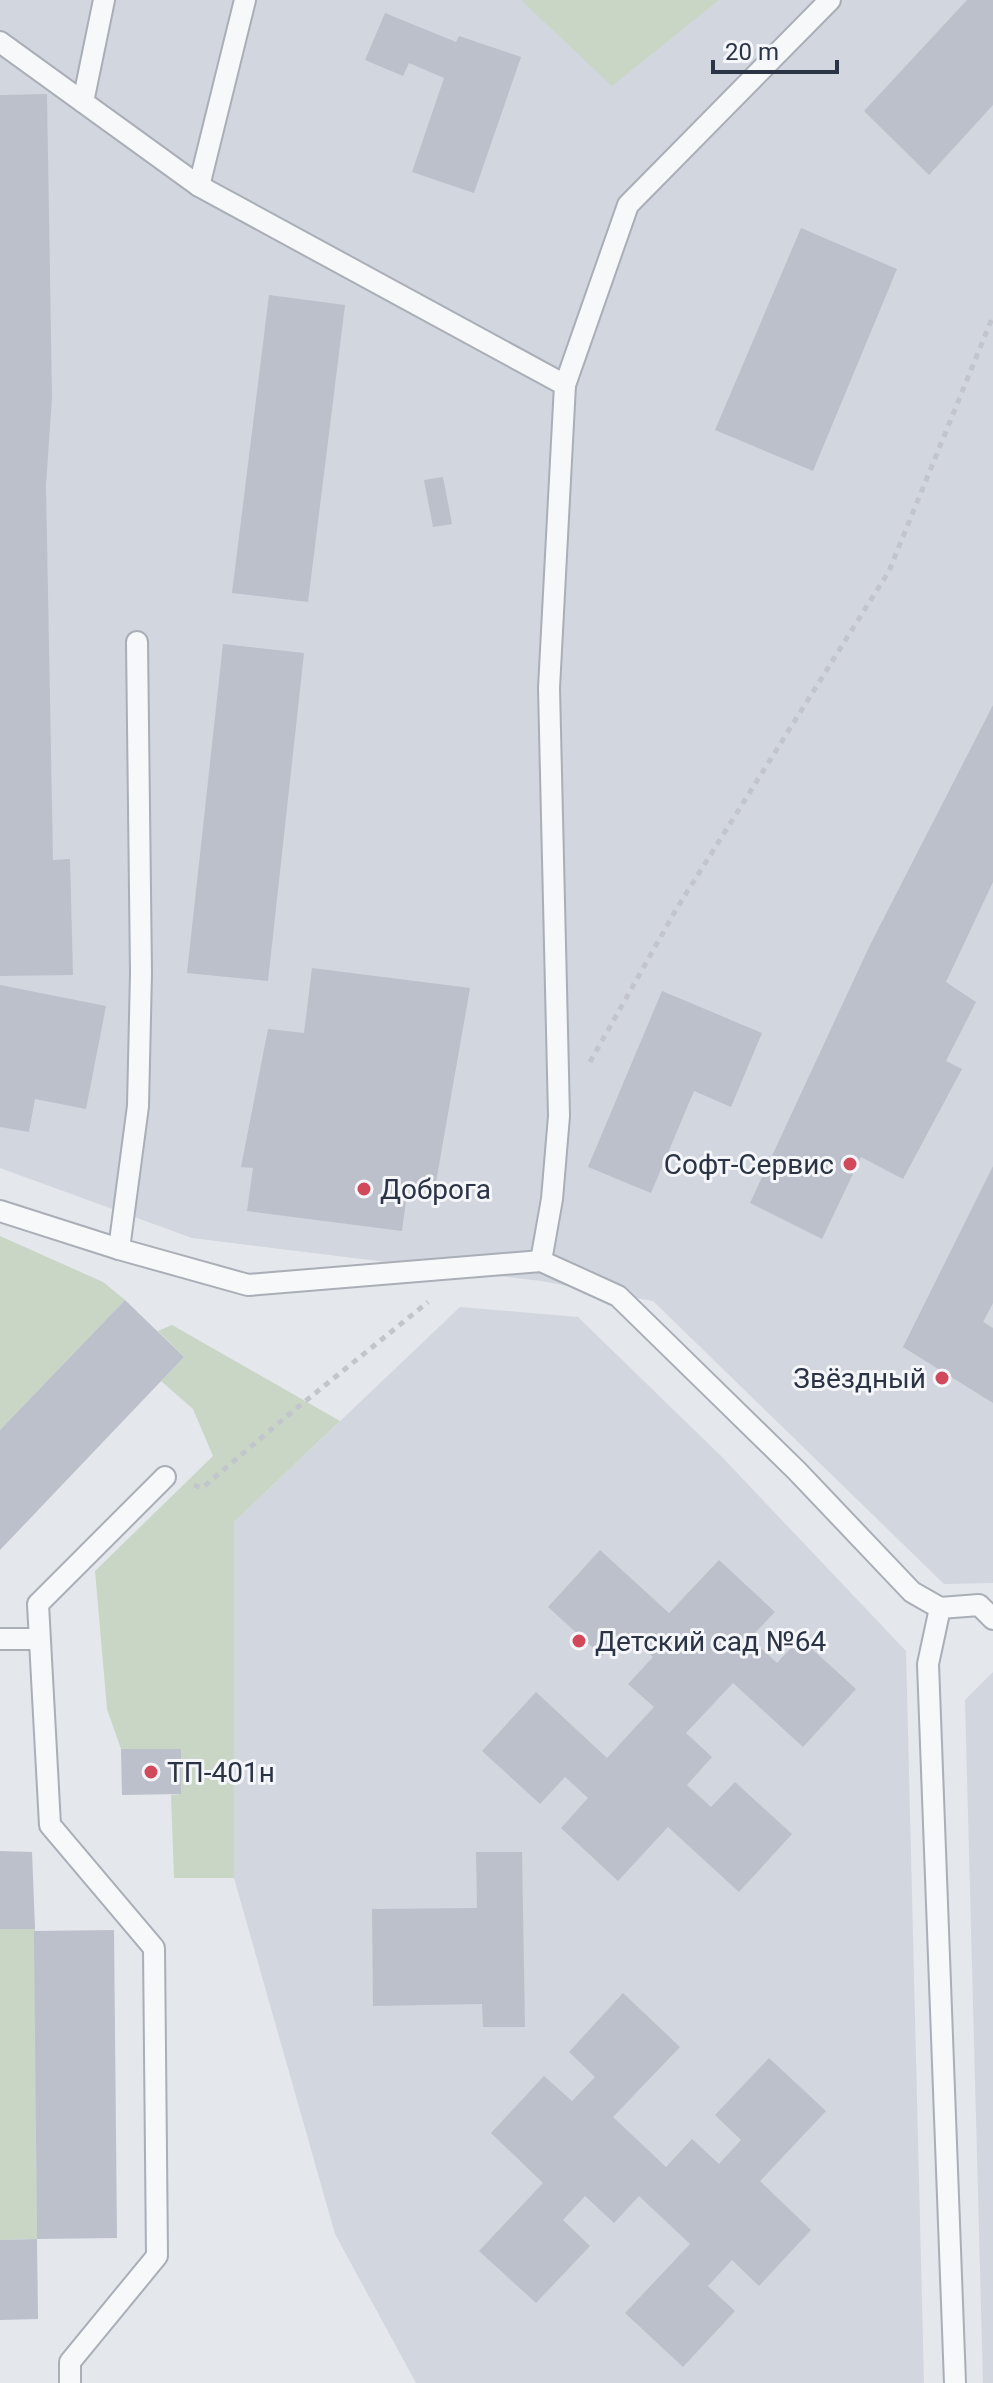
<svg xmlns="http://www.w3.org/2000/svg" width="993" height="2383" viewBox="0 0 993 2383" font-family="Roboto,sans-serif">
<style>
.built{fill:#d2d6de}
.green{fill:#c9d6c5}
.building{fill:#bbc0ca}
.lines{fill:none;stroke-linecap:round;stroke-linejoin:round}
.service-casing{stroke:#a9aeb7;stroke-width:24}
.path{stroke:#c2c5cb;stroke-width:5;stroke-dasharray:6 6;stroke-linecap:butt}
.service{stroke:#f7f8fa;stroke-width:20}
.poi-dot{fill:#d1495b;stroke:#f4f6f9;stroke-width:3}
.labels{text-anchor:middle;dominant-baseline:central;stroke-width:6;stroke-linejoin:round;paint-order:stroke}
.poi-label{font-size:28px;fill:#2b3445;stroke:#f4f6f9;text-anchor:start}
</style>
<rect width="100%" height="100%" fill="#e4e7ec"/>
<!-- built -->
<g class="built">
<polygon points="0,0 993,0 993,1583 944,1584 653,1301 541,1281 192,1238 0,1168"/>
<polygon points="460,1307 578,1317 721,1456 906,1651 924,2383 416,2383 335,2234 234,1878 234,1522"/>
<polygon points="993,1672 993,2383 983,2383 965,1700"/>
</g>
<!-- green -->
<g class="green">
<polygon points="521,0 719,0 612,86"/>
<polygon points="0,1236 103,1282 125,1300 0,1430"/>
<polygon points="172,1325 340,1421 234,1522 234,1878 174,1878 171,1795 181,1794 181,1749 121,1749 107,1709 95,1571 213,1456 193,1409 161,1381 184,1357 158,1331"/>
<polygon points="0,1929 35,1929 37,2239 0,2240"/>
</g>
<!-- building -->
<g class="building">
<polygon points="967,0 993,0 993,105 929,175 864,111"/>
<polygon points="385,13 456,42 459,36 521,57 474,193 412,172 444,78 409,63 403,76 365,60"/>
<polygon points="47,94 52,397 46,485 53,860 70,859 73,975 0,976 0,95"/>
<polygon points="801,228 897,269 813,471 715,430"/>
<polygon points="269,295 345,305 308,602 232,593"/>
<polygon points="443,477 452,524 433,527 424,480"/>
<polygon points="223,644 304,653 268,981 187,973"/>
<polygon points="993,705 993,882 946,982 976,1002 946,1061 962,1069 903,1179 861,1157 822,1239 750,1203 870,945"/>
<polygon points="312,968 470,988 435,1188 408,1185 402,1231 247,1211 253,1168 241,1167 268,1029 304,1033"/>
<polygon points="0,985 106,1006 86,1109 35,1099 29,1132 0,1127"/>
<polygon points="662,991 762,1033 731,1107 694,1091 651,1193 588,1167"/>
<polygon points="993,1166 993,1303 983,1322 993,1328 993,1403 903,1347"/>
<polygon points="125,1300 184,1357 0,1550 0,1430"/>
<polygon points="600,1550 669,1613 719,1560 775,1612 750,1638 777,1663 800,1638 856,1689 803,1747 733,1683 686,1733 712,1757 687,1785 711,1807 735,1782 792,1834 739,1892 668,1827 618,1881 561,1828 588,1798 565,1777 540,1804 482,1751 536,1692 607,1758 654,1707 628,1684 653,1657 625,1632 602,1656 548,1607"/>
<polygon points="121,1749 181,1749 181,1794 122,1795"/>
<polygon points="0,1851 32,1852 35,1929 0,1929"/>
<polygon points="476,1852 522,1852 525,2027 483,2027 482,2004 373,2006 372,1909 477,1908"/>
<polygon points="114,1930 117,2238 37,2239 34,1931"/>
<polygon points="623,1993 680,2047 613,2117 666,2167 692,2139 719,2164 741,2140 715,2115 769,2058 826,2111 760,2181 811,2230 759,2286 732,2260 708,2286 735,2311 683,2367 625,2313 690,2244 639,2196 614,2223 585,2196 563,2220 590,2246 536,2303 479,2251 543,2183 491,2133 544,2076 572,2101 595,2077 569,2052"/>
<polygon points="37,2239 38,2319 0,2320 0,2240"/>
</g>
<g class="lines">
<defs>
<g id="service">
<polyline points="0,42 199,186 565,385 549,688 559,1116 552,1199 541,1261"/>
<polyline points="83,102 104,0"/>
<polyline points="199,186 245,0"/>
<polyline points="565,385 628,205 830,0"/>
<polyline points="0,1211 119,1249 248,1285 541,1261 618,1296 797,1471 912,1592 940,1608 979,1605 993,1619"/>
<polyline points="119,1249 138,1106 141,973 137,642"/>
<polyline points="940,1608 928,1664 955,2383"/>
<polyline points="0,1639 39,1639"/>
<polyline points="70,2383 70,2362 157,2256 154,1948 50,1825 38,1604 165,1477"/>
</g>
</defs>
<!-- service casing -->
<use href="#service" class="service-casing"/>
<!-- path -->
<g class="path">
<polyline points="590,1062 677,908 889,571 993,316"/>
<polyline points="194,1485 202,1488 287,1416 428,1302"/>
</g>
<!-- service -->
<use href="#service" class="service"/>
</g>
<!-- markers -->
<g class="poi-dot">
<circle cx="850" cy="1164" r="8"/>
<circle cx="364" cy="1189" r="8"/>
<circle cx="942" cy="1378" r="8"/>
<circle cx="579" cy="1641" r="8"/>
<circle cx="151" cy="1772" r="8"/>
</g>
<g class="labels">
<!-- poi labels -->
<g class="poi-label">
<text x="834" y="1164" text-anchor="end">Софт-Сервис</text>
<text x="380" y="1189">Доброга</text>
<text x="926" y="1378" text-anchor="end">Звёздный</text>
<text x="595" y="1641">Детский сад №64</text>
<text x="167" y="1772">ТП-401н</text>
</g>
</g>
<!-- scale -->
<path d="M713 60v12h124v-12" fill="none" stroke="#2b3445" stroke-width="4"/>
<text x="725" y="60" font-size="24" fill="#2b3445" stroke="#f4f6f9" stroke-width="6" paint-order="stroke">20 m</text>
</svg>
